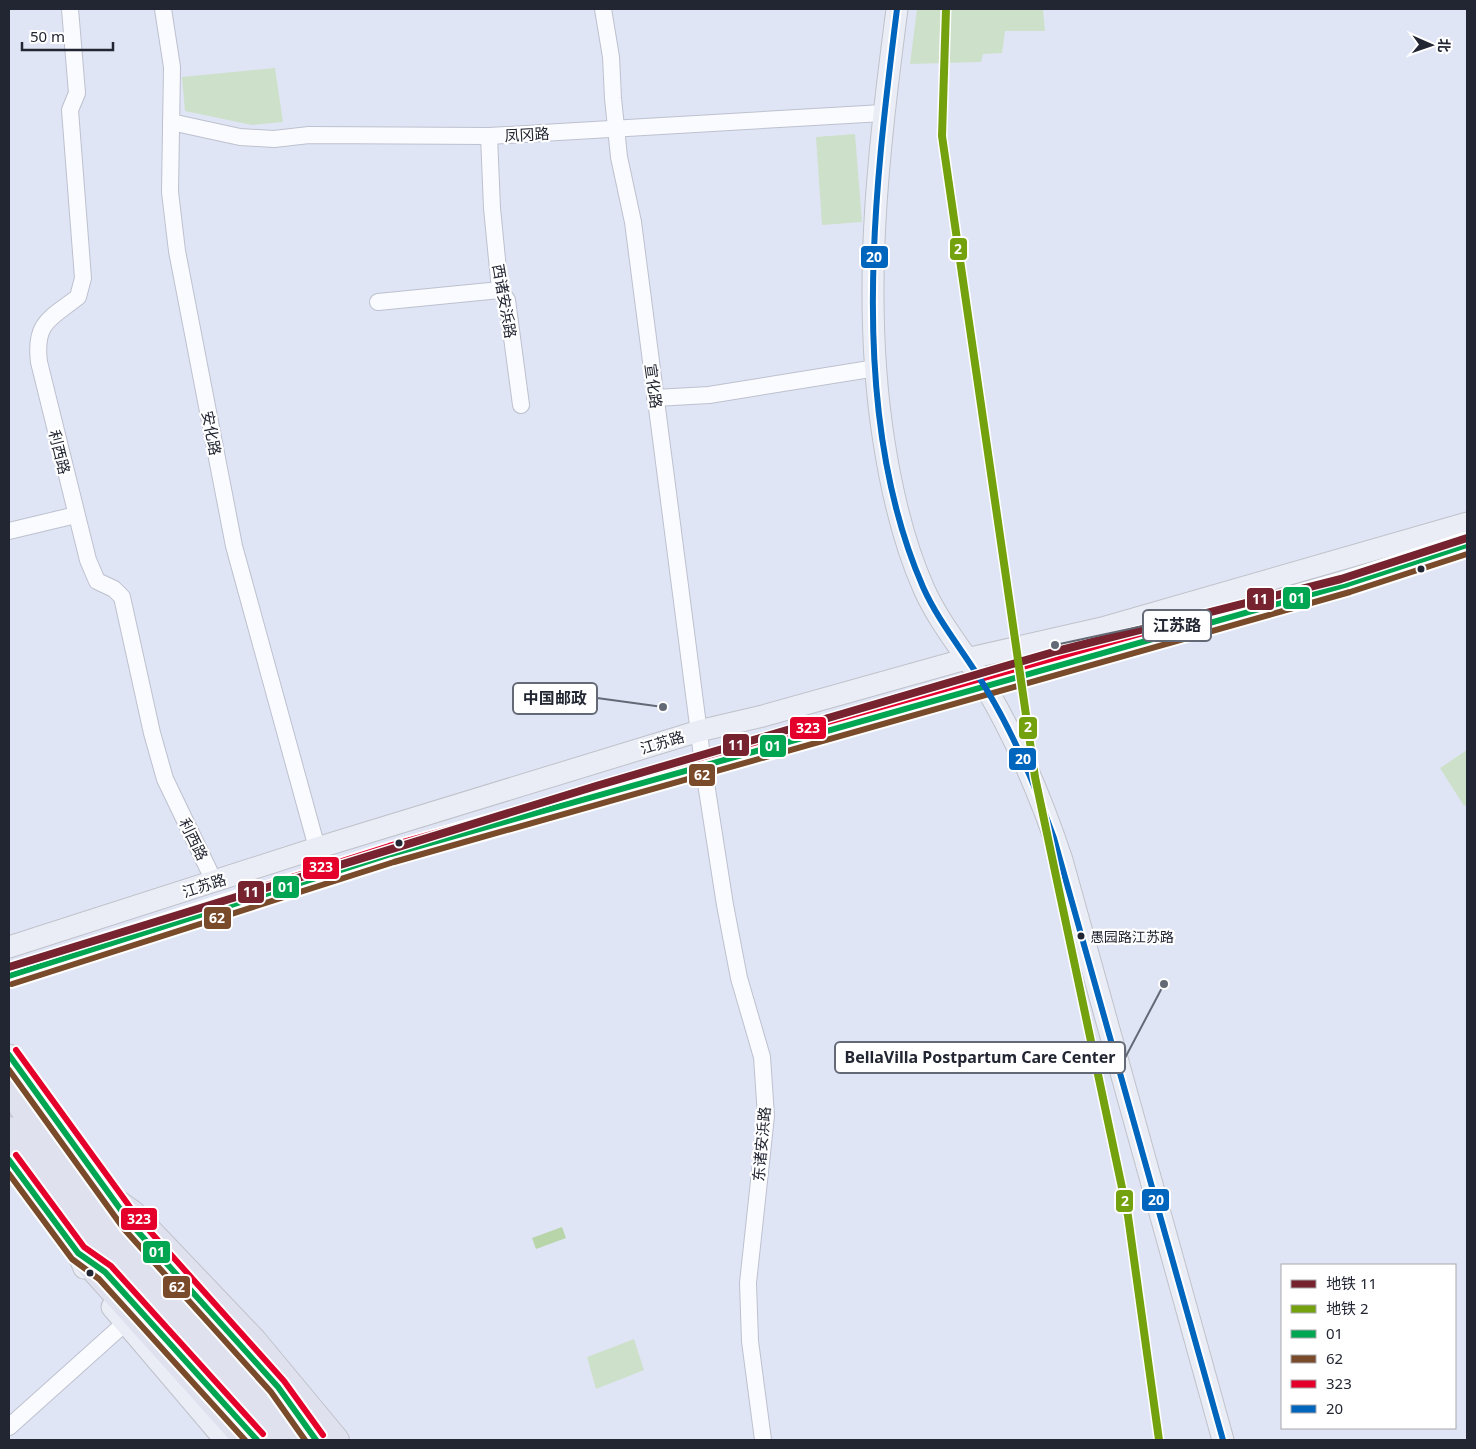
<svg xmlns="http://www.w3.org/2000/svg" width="1476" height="1449" viewBox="0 0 1476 1449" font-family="'Noto Sans','Noto Sans SC',sans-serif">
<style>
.green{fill:#cde0ca}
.water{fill:#b7d5a9}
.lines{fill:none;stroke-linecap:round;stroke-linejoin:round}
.minor-casing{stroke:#bdc1cf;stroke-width:18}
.major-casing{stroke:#bfc2ca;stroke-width:23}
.highway-casing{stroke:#bfc2ca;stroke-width:26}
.minor{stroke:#fafbfe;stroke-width:16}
.major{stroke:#eaedf5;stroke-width:21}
.highway{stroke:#dfe2ee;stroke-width:24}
.bus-1-casing{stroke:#fff;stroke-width:10}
.bus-2-casing{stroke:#fff;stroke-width:10}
.bus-3-casing{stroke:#fff;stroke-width:10}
.bus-4-casing{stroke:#fff;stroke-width:10}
.bus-1{stroke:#00a651;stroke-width:6}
.bus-2{stroke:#7a4b2a;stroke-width:6}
.bus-3{stroke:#e4002b;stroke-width:6}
.bus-4{stroke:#0065bd;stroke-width:6}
.metro-1-casing{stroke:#fff;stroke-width:11}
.metro-2-casing{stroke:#fff;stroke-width:11}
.metro-1{stroke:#76232f;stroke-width:8}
.metro-2{stroke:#74a20f;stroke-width:8}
.bus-dot{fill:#222632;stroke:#fff;stroke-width:2}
.labels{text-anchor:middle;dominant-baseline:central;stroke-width:4.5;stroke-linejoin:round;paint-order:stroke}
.bus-label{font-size:14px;fill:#222632;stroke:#fff;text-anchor:start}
.street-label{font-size:15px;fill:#222632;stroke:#fff}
.leader{fill:none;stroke:#646976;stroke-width:2}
.callout-dot{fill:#646976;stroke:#fff;stroke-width:2}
.callout{fill:#fff;stroke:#646976;stroke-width:2}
.callout-label{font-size:16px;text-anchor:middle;font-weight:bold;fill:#222632}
.line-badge{stroke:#fff;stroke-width:2}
.badge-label{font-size:14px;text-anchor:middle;font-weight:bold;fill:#fff}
</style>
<rect width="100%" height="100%" fill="#e0e5f5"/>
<!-- green -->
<g class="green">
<polygon points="917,9 1043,9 1045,31 1005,31 1002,53 983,54 981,62 910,64"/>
<polygon points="275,68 283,122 252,125 185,111 182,77"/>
<polygon points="855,134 862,222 822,225 816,137"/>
<polygon points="1467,750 1467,804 1464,806 1440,768"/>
<polygon points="634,1339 644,1370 596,1389 587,1357"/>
</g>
<!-- water -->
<polygon class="water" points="562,1227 566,1238 536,1249 532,1238"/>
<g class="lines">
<defs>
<g id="minor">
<path d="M70,9L77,93L70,110L83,278L78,297C51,318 34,322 39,362L88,560L97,581L114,589L122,597L152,733L165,779L214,881"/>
<polyline points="163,9 172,67 170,192 177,251 234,546 317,848"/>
<polyline points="603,9 611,57 613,98 619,157 633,222 703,764 725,905 739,978 762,1057 766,1116 748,1283 750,1341 763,1440"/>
<polyline points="171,122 240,137 274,139 309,135 489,136 883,113"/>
<polyline points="489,136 492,208 500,290 507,300 521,405"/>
<polyline points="378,302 500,290"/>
<polyline points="655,398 709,395 876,368"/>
<polyline points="9,531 76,515"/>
<polyline points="9,1427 125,1323"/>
</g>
<g id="major">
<path d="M897,9C878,155 861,296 884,442C892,493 903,542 924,589C940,625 966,654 986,688C1018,742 1042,800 1062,860L1223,1440"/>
<polyline points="9,947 317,848 699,731 763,716 966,659 1102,628 1467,523"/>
<polyline points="9,976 391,854 1348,584 1467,545"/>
<polyline points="9,1055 118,1208"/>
<polyline points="9,1160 78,1253 84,1268"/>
<polyline points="178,1276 278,1387 301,1420"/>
<polyline points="112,1307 225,1440"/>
</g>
<g id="highway">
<polyline points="9,1088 42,1141 125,1239 289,1419 305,1440"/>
<polyline points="9,1129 23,1152 107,1252 277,1440"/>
<polyline points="108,1195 133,1213 254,1340 337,1440"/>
<polyline points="78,1253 246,1440"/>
</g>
</defs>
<!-- minor casing -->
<use href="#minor" class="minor-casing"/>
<!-- major casing -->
<use href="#major" class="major-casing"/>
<!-- highway casing -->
<use href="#highway" class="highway-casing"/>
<!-- minor -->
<use href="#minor" class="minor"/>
<!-- major -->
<use href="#major" class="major"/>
<!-- highway -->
<use href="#highway" class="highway"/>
<defs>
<g id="bus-1">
<polyline points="9,976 391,854 1348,584 1467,545"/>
<polyline points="9,1055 131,1224 278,1387 316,1440"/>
<polyline points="9,1160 78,1253 105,1272 257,1440"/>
</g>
<g id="bus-2">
<polyline points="12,984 394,862 1350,592 1467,554"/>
<polyline points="9,1070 124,1229 271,1392 305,1440"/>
<polyline points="9,1174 72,1259 99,1279 245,1440"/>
</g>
<g id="bus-3">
<polyline points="9,967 389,846 1345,576 1464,537"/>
<polyline points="16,1050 138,1218 284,1381 323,1435"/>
<polyline points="16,1155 84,1247 111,1266 263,1434"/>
</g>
<path id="bus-4" d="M897,9C874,192 847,413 923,587C939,623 965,653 985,687C1014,734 1035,786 1054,838L1223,1440"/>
</defs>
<!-- bus-1 casing -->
<use href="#bus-1" class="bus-1-casing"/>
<!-- bus-2 casing -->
<use href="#bus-2" class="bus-2-casing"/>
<!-- bus-3 casing -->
<use href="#bus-3" class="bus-3-casing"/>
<!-- bus-4 casing -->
<use href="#bus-4" class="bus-4-casing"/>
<!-- bus-1 -->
<use href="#bus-1" class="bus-1"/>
<!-- bus-2 -->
<use href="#bus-2" class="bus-2"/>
<!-- bus-3 -->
<use href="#bus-3" class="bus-3"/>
<!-- bus-4 -->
<use href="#bus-4" class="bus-4"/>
<defs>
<polyline id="metro-1" points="9,967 596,786 1057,651 1341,579 1467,538"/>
<polyline id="metro-2" points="946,9 942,136 1035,777 1128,1216 1159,1440"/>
</defs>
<!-- metro-1 casing -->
<use href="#metro-1" class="metro-1-casing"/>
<!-- metro-2 casing -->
<use href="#metro-2" class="metro-2-casing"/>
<!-- metro-1 -->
<use href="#metro-1" class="metro-1"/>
<!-- metro-2 -->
<use href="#metro-2" class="metro-2"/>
</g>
<!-- markers -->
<g class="bus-dot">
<circle cx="1421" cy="569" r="4.5"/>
<circle cx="399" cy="843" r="4.5"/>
<circle cx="1081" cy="936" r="4.5"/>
<circle cx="90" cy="1273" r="4.5"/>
</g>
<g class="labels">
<!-- bus labels -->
<g class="bus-label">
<text x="1090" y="936">愚园路江苏路</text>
</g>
<!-- street labels -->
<g class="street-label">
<text transform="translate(527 134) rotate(-3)">凤冈路</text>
<text transform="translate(505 301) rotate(80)">西诸安浜路</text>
<text transform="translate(654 386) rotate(82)">宣化路</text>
<text transform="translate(212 433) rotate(79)">安化路</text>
<text transform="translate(60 452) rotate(76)">利西路</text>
<text transform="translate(662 742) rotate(-17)">江苏路</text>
<text transform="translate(194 839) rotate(64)">利西路</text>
<text transform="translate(204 885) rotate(-18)">江苏路</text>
<text transform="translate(761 1144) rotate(-85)">东诸安浜路</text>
</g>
</g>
<!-- callouts -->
<path class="leader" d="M1055 645L1143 626M663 707L597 698M1164 984L1125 1058"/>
<g class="callout-dot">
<circle cx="1055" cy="645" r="5"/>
<circle cx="663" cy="707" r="5"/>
<circle cx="1164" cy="984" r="5"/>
</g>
<g class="callout">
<rect x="1143" y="610" width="68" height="31" rx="5"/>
<rect x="513" y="683" width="84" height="31" rx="5"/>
<rect x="835" y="1042" width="290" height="31" rx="5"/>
</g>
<g class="callout-label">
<text x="1177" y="631">江苏路</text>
<text x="555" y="704">中国邮政</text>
<text x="980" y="1063">BellaVilla Postpartum Care Center</text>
</g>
<g class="line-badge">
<rect x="949" y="237" width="19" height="24" rx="5" fill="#74a20f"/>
<rect x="860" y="245" width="29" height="24" rx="5" fill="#0065bd"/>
<rect x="1282" y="586" width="29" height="24" rx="5" fill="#00a651"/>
<rect x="1246" y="587" width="29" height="24" rx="5" fill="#76232f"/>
<rect x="1018" y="716" width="20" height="24" rx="5" fill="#74a20f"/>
<rect x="789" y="716" width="38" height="24" rx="5" fill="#e4002b"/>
<rect x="722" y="733" width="28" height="24" rx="5" fill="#76232f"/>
<rect x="759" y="734" width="28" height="24" rx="5" fill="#00a651"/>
<rect x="1008" y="747" width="29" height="24" rx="5" fill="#0065bd"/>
<rect x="688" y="763" width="28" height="24" rx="5" fill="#7a4b2a"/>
<rect x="302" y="856" width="38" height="24" rx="5" fill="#e4002b"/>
<rect x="272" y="875" width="28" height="24" rx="5" fill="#00a651"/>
<rect x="237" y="880" width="28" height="24" rx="5" fill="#76232f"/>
<rect x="203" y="906" width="29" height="24" rx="5" fill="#7a4b2a"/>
<rect x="1141" y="1188" width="29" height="24" rx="5" fill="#0065bd"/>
<rect x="1115" y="1189" width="19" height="24" rx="5" fill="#74a20f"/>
<rect x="120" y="1207" width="38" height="24" rx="5" fill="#e4002b"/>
<rect x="142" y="1240" width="29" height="24" rx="5" fill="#00a651"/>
<rect x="162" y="1275" width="29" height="24" rx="5" fill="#7a4b2a"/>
</g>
<g class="badge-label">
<text x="958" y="254">2</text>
<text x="874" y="262">20</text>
<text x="1297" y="603">01</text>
<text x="1260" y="604">11</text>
<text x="1028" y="732">2</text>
<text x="808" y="733">323</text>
<text x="736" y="750">11</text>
<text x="773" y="751">01</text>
<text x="1023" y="764">20</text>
<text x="702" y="780">62</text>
<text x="321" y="872">323</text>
<text x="286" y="892">01</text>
<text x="251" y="897">11</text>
<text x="217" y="923">62</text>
<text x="1156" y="1205">20</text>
<text x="1125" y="1206">2</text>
<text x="139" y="1224">323</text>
<text x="157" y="1257">01</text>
<text x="177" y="1292">62</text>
</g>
<!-- border -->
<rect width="1476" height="1449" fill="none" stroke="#222632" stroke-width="20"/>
<!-- legend -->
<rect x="1281" y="1264" width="175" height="165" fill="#ffffff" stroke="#a7a8ad"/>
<rect x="1291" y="1280" width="25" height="8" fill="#76232f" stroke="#a7a8ad"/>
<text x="1326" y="1289" font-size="15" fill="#222632">地铁 11</text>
<rect x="1291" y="1305" width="25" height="8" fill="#74a20f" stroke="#a7a8ad"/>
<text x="1326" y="1314" font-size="15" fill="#222632">地铁 2</text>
<rect x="1291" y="1330" width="25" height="8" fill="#00a651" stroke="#a7a8ad"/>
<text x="1326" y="1339" font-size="15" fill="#222632">01</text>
<rect x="1291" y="1355" width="25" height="8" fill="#7a4b2a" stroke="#a7a8ad"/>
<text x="1326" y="1364" font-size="15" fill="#222632">62</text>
<rect x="1291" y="1380" width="25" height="8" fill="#e4002b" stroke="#a7a8ad"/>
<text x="1326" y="1389" font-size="15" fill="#222632">323</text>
<rect x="1291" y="1405" width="25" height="8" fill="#0065bd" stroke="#a7a8ad"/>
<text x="1326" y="1414" font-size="15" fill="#222632">20</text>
<!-- north arrow -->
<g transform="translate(1431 45) rotate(92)" stroke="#ffffff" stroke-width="4" paint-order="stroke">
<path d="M0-4L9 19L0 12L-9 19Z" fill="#222632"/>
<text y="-8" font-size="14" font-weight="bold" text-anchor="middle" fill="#222632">北</text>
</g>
<!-- scale -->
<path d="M22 42v8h91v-8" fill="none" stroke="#222632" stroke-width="2.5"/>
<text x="30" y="42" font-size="15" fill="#222632" stroke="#ffffff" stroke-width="4" paint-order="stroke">50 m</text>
</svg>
